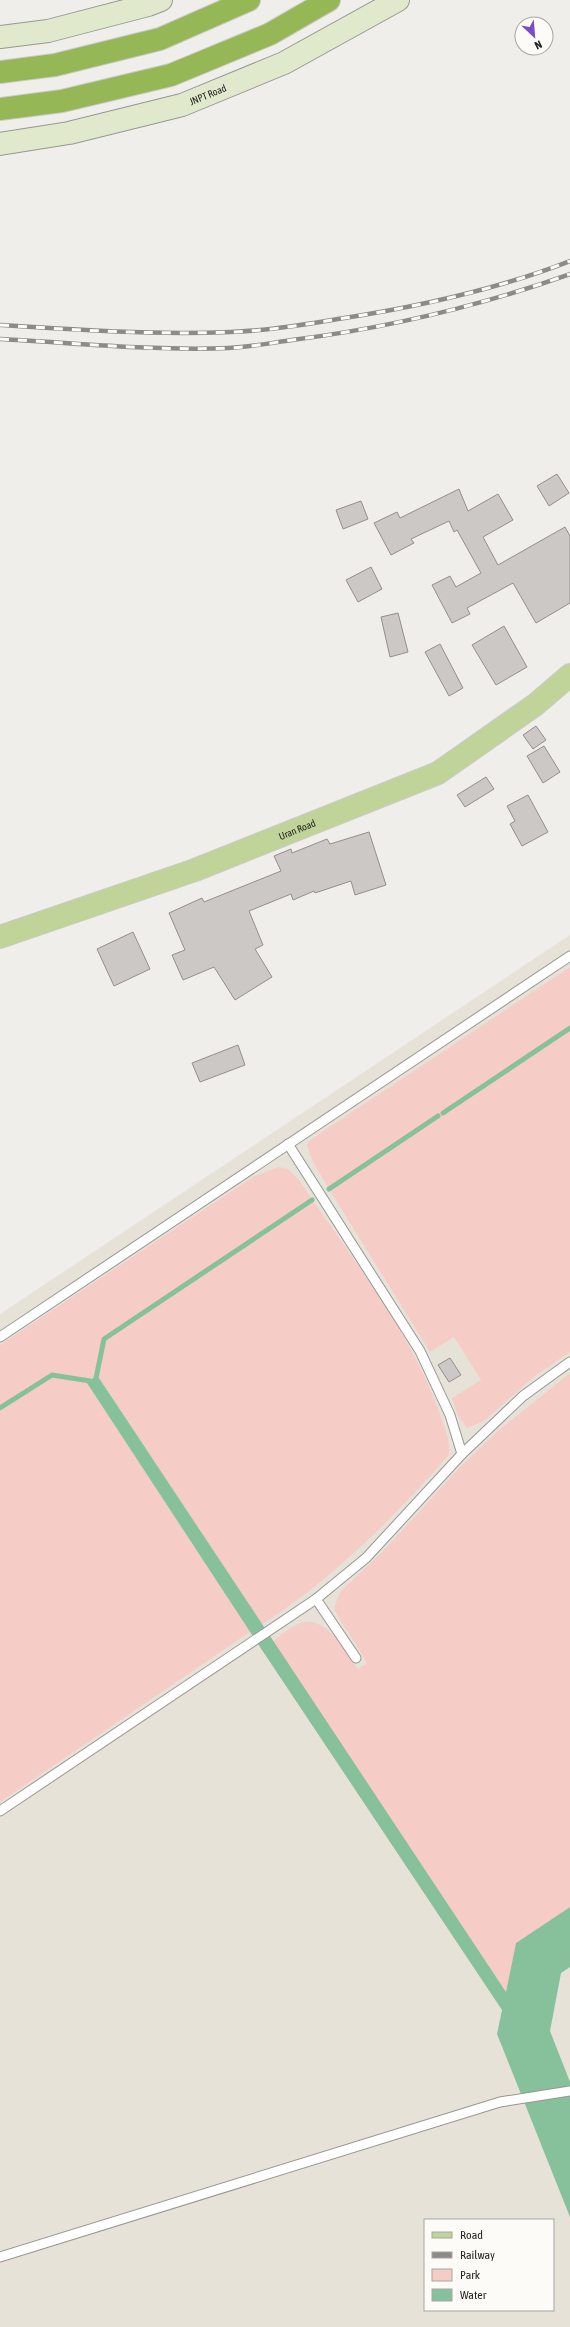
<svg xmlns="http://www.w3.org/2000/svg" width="570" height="2327" viewBox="0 0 570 2327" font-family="'Asap Condensed',sans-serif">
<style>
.built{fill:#e6e2d7;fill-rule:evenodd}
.green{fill:#f6cdc6}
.water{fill:#87c19c}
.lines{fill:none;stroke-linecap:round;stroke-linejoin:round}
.stream{stroke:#87c19c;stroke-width:5}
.building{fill:#ccc8c5;stroke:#938f8c}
.lane-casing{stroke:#989793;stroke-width:11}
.secondary-casing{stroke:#989793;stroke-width:24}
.primary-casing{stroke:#cacaca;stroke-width:24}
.highway-casing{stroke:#cacaca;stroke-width:24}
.lane{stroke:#fff;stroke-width:9}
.secondary{stroke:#e0e9cc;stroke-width:22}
.primary{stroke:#c0d499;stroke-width:22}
.highway{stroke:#96b755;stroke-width:22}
.rail-casing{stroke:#8c8b88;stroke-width:4.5}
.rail{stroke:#fcfbf7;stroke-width:3;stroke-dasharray:9;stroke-linecap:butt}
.labels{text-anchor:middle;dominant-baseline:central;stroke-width:3.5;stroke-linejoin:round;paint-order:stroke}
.street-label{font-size:10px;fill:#242422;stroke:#fcfbf7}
</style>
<rect width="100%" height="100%" fill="#efeeea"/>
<!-- built -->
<path class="built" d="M570,935V2327H0V1314ZM425,2220H553V2310H425Z"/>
<!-- green -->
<g class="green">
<polygon points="570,967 570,1352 535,1376 484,1421 467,1428 458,1416 452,1398 481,1380 454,1337 430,1352 329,1189 313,1162 307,1146 309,1141 319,1134"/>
<path d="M278,1167L288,1169L299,1180C349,1255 409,1328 440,1414C444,1427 451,1441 449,1455C392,1519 333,1579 261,1625L99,1378H93L87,1383L250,1632L0,1802V1345L253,1177Z"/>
<path d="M570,1373V1907L516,1943L506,1992L272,1642C281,1635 293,1624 304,1622C329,1618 346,1653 358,1669L367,1663L335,1611V1605L340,1592L382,1552L462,1465L499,1430Z"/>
</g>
<!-- water -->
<polygon class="water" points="93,1378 99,1378 506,1992 516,1943 570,1907 570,1967 561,1973 550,2031 570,2082 570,2217 497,2034 502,2010 256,1641 87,1383"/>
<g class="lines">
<!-- stream -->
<g class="stream">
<polyline points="443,1113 570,1028"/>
<polyline points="329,1189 438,1116"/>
<polyline points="97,1385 96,1378 104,1339 312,1200"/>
<polyline points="0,1408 52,1375 90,1381 95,1385"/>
</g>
</g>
<!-- building -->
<g class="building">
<polygon points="557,474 569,493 549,506 537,486"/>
<polygon points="459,489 468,511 498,494 513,520 483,537 498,565 565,527 570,536 570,603 536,623 513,583 467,608 470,614 452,623 432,585 450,576 456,587 481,573 457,530 454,532 449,521 411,539 414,543 391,555 374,523 397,512 400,518"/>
<polygon points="361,501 368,519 343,529 336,510"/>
<polygon points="371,567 382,589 358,602 346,580"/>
<polygon points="398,613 408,652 390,657 381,617"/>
<polygon points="504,626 527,667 496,685 472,645"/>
<polygon points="440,644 463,688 449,696 425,652"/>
<polygon points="536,726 546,740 533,749 523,735"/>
<polygon points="544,746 560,772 543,783 527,756"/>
<polygon points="486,777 494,789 465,807 457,795"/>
<polygon points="528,795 548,832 522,846 510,824 515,821 507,806"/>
<polygon points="369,832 386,885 355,895 351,881 315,893 314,891 293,900 291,894 249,911 263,945 255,949 272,977 235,1000 214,967 183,980 172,955 185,950 169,913 202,898 204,902 281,871 274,856 291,849 292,853 327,839 330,844"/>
<polygon points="133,932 150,969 114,986 97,949"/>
<polygon points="238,1045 245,1065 200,1082 192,1063"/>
<polygon points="450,1358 461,1375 449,1382 438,1365"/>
</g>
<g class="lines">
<defs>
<g id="lane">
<polyline points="288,1144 420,1351 450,1415 462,1454"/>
<polyline points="0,1337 570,956"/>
<polyline points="316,1599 356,1658"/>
<polyline points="0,1811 316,1599 366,1558 462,1454 523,1396 570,1362"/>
<polyline points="0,2257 500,2102 570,2091"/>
</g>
<g id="secondary">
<polyline points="0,37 48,31 148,5 161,0"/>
<path id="s1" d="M0,144L69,133L182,105L284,63L398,0"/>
</g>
<g id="primary">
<path id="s2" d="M0,937L195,870L438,773L535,705L570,675"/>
</g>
<g id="highway">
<polyline points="0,72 55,65 160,39 249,0"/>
<polyline points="0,109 62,101 171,75 270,34 329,0"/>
</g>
</defs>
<!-- lane casing -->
<use href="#lane" class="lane-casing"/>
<!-- secondary casing -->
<use href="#secondary" class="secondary-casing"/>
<!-- primary casing -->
<use href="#primary" class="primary-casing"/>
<!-- highway casing -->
<use href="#highway" class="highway-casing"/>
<!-- lane -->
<use href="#lane" class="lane"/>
<!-- secondary -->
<use href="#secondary" class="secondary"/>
<!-- primary -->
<use href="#primary" class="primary"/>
<!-- highway -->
<use href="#highway" class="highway"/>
<defs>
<g id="rail">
<path d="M0,325C77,330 153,335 230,332C266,331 303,325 338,319C417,307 496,290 570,261"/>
<path d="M0,339C76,343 153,351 229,348C250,347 271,343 292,340C387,328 480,306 570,274"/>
</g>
</defs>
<!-- rail casing -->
<use href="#rail" class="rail-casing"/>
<!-- rail -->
<use href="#rail" class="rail"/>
</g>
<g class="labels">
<!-- street labels -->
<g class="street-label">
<text stroke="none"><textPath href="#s1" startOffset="214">JNPT Road</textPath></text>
<text stroke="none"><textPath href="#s2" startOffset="316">Uran Road</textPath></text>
</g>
</g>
<!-- legend -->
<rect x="424" y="2219" width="130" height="92" fill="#fcfbf7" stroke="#a6a5a2"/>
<rect x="432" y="2232" width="20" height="6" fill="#c0d499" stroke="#a6a5a2"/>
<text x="460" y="2239" font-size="12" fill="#242422">Road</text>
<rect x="432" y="2252" width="20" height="6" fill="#8c8b88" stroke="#a6a5a2"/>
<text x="460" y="2259" font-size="12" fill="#242422">Railway</text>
<rect x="432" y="2269" width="20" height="12" fill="#f6cdc6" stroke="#a6a5a2"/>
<text x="460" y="2279" font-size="12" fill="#242422">Park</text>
<rect x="432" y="2289" width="20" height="12" fill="#87c19c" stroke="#a6a5a2"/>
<text x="460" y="2299" font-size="12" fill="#242422">Water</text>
<!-- north arrow -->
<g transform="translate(534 36) rotate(154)"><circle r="19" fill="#fcfbf7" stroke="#a6a5a2"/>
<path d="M0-3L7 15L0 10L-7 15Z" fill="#784ec7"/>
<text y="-6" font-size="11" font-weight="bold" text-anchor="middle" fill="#242422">N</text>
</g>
</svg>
